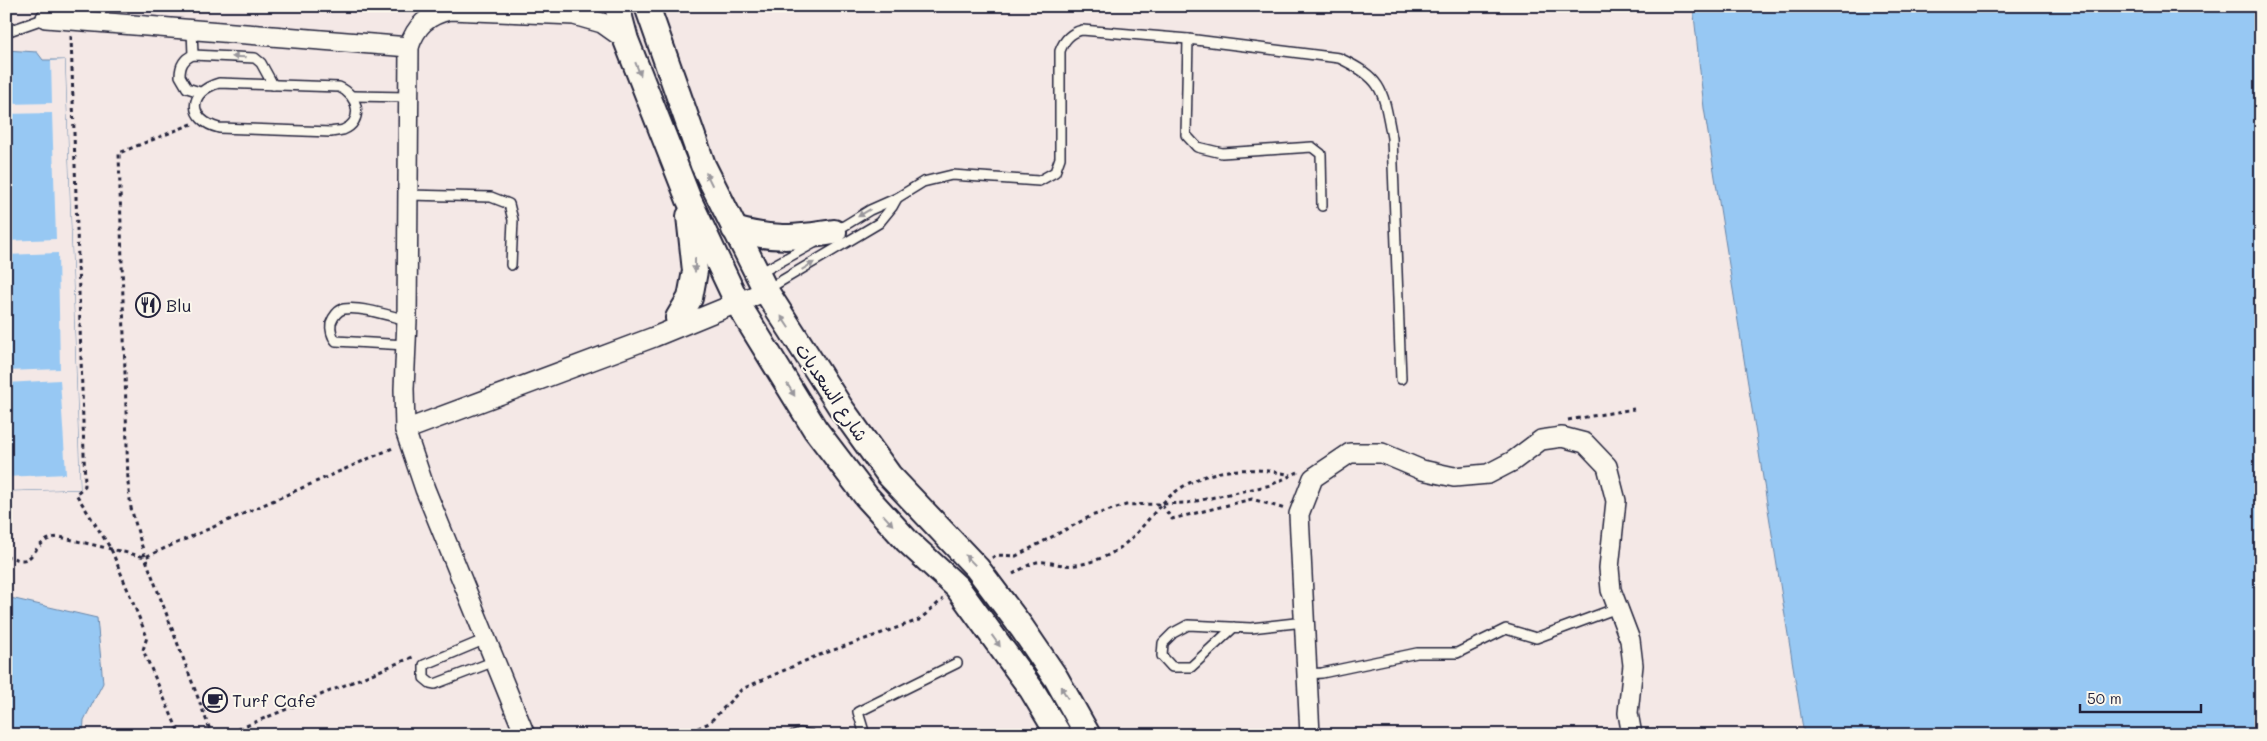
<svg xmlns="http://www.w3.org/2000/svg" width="2267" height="741" viewBox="0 0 2267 741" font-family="Mali,'Playpen Sans Arabic',sans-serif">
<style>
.water{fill:#97c8f3;stroke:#6886a9}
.pier{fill:#f4e8e6}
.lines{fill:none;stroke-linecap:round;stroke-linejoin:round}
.service-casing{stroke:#22223b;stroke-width:12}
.minor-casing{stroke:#22223b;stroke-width:22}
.tertiary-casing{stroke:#22223b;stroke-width:28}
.path{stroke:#22223b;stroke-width:3;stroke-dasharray:4 4;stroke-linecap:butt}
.service{stroke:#fbf7ec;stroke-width:9}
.minor{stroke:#fbf7ec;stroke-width:19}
.tertiary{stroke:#fbf7ec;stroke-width:24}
.oneway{fill:#99979c}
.labels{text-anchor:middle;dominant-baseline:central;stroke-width:4;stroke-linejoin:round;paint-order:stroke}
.poi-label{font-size:18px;fill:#22223b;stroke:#fbf7ec;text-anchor:start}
.street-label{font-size:18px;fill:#22223b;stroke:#fbf7ec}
</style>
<rect width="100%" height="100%" fill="#f4e8e6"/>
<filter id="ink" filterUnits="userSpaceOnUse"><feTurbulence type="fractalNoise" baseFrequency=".02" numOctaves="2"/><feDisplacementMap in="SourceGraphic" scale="10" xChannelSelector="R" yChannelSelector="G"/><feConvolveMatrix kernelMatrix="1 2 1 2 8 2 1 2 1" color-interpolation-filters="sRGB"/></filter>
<g filter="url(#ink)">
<!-- water -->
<g class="water">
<polygon points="1693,6 2261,6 2261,735 1804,735 1704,108"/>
<polygon points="6,50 37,52 43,60 65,60 80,489 6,491"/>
<polygon points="6,597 97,618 103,683 84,720 83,735 6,735"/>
</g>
<!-- pier -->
<polygon class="pier" points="65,60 80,489 6,491 6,477 66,474 60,380 6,383 6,371 60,369 58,253 6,255 6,241 56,239 52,113 6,114 6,104 52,103 51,61"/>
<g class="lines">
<defs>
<g id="service">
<polyline points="192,30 193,55"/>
<polyline points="6,32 46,18"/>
<polyline points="1188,39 1186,135 1197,147 1222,153 1312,147 1321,154 1322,206"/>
<path d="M219,83L339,87C359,95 364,122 343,130C339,131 334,131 331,132L219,128C188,120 187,92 219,83Z"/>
<path d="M200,92L187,88L180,76C180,66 183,59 193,55L255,58L261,63L273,85"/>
<polyline points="353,96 409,97"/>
<polyline points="408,195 491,197 509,204 513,220 511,265"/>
<path d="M834,232L870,210L897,198L923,182L952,175L1039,181L1055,172L1060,158V51C1064,40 1070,33 1082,30L1188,39L1339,58C1384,79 1383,91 1392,138L1401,379"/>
<polyline points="758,274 814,243"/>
<polyline points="766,290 879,223 892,207 897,198"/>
<path d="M406,345L336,341C332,337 330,329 331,323C333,317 338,310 344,309C361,306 390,316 407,320"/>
<polyline points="1234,627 1191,667 1172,667 1162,656 1163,643 1173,633 1188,625 1251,628 1304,622"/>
<polyline points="486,639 424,665 424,678 430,683 435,684 495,661"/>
<polyline points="1307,674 1322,673 1417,653 1457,653 1506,629 1536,638 1617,608"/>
<polyline points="794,735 800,733 811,735"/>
<polyline points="865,735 858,712 957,663"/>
</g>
<g id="minor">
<polyline points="46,18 409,47"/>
<polyline points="405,430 654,337 766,291"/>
<path d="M525,735L425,489L405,430L404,389L407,320L409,47C416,26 427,15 450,10L574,15L602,23L626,40"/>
<polyline points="1310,735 1299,514 1313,478 1350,453 1382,453 1422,470 1454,477 1488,474 1513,461 1541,440 1562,437 1585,443 1607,466 1616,501 1609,568 1611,590 1630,640 1633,665 1628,713 1632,735"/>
</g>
<g id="tertiary">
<polyline points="617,6 626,40 689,200 738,304 815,429 866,496 907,541 957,587 1032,690 1059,735"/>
<polyline points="647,6 703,165 766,291 841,408 889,475 977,568 1022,628 1056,678 1088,735"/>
<path d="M734,229C772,240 795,238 834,232"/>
<polyline points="678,318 690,298 695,271 689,216"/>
</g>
</defs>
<!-- service casing -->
<use href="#service" class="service-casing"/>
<!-- minor casing -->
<use href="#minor" class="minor-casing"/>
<!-- tertiary casing -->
<use href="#tertiary" class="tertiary-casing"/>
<!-- path -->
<g class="path">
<polyline points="71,36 85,486 76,494 111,549 147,637 143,650 180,735"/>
<polyline points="192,124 119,153 128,483 131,508 145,557 212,735"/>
<polyline points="1568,420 1634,409"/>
<polyline points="1162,505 1172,519 1252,499 1285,509"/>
<path d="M6,556C11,557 17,560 22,560C35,561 36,537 60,537L145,557L395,447"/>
<polyline points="992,558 996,555 1016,556 1091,516 1126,505 1187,503 1271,485 1298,472"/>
<path d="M1013,574C1020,570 1029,564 1037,562C1046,561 1054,564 1063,565C1077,567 1091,562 1104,557C1129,546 1143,525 1160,506C1194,468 1244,464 1291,475"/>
<polyline points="224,735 415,656"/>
<polyline points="683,735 709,723 742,689 814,657 919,620 943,599"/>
</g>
<!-- service -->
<use href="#service" class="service"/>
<!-- minor -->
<use href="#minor" class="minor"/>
<!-- tertiary -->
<use href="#tertiary" class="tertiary"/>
</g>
<!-- one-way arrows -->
<defs><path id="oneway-solid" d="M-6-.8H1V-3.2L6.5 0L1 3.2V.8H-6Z" transform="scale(1.25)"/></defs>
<g class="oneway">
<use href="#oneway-solid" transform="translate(239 57) rotate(-178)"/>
<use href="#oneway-solid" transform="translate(638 69) rotate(68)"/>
<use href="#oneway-solid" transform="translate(709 179) rotate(-116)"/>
<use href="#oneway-solid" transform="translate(864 213) rotate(149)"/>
<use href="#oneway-solid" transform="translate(695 265) rotate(90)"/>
<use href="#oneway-solid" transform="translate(808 266) rotate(-31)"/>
<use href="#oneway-solid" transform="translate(785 322) rotate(-123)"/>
<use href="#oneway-solid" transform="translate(791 390) rotate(58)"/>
<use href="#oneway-solid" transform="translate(888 520) rotate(48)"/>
<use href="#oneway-solid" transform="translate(970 560) rotate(-134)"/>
<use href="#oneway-solid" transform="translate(996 641) rotate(54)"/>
<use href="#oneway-solid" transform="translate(1064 692) rotate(-121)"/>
</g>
</g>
<!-- icons -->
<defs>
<symbol id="restaurant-ring" viewBox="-11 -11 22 22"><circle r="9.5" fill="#fbf7ec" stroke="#22223b" stroke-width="1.5"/><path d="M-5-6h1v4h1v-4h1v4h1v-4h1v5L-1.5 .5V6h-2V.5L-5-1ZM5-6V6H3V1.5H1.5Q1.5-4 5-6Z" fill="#22223b"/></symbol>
<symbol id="cafe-ring" viewBox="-11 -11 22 22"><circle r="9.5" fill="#fbf7ec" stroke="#22223b" stroke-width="1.5"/><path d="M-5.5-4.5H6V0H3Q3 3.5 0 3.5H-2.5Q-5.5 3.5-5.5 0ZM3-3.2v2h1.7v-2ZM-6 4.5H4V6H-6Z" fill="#22223b"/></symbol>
</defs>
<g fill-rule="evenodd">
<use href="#restaurant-ring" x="134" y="291" width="28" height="28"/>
<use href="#cafe-ring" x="201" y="686" width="28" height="28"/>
</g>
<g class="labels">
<!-- poi labels -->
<g class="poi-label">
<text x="166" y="305">Blu</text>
<text x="232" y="700">Turf Cafe</text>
</g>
<!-- street labels -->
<g class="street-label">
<text transform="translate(832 392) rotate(56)">شارع السعديات</text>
</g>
</g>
<!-- margin -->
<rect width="2267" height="741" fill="none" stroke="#fbf7ec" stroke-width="25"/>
<rect x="12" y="12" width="2242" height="716" fill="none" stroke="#22223b" stroke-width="2" filter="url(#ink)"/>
<!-- scale -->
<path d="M2080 704v8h121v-8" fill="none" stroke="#22223b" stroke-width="2.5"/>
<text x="2087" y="704" font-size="15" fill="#22223b" stroke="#fbf7ec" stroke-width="4" paint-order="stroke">50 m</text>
</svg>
